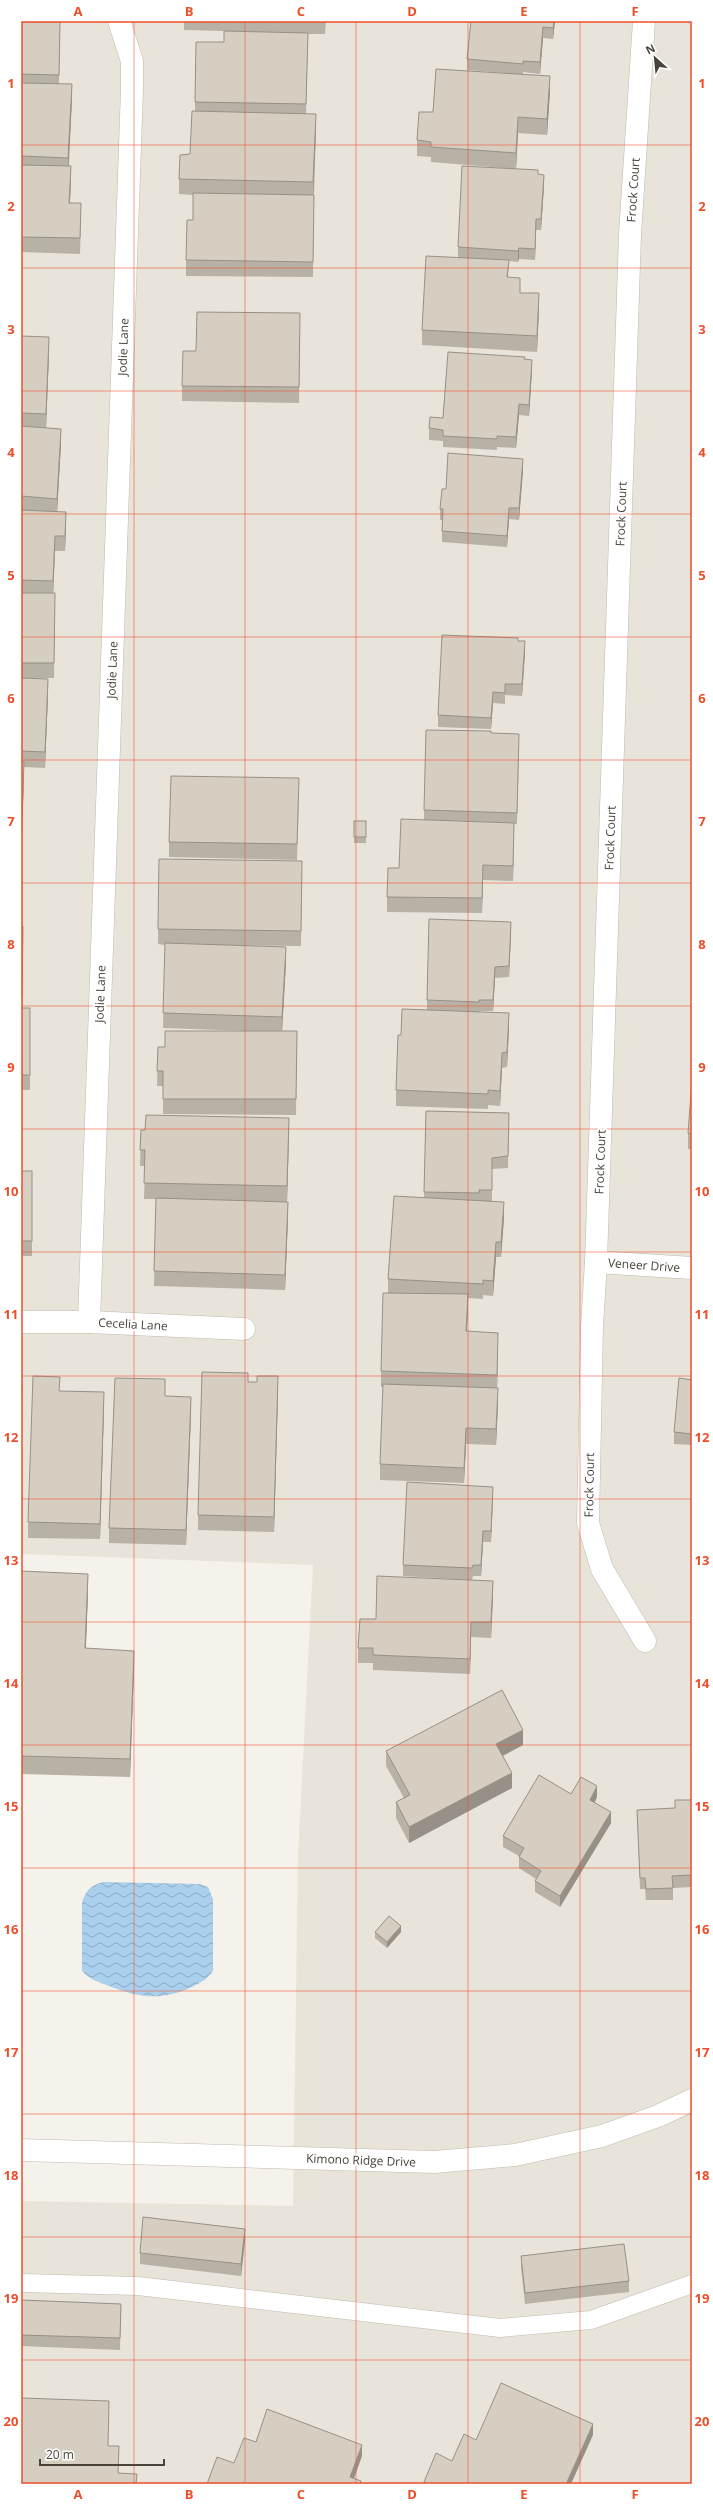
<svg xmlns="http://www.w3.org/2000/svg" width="713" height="2505" viewBox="0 0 713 2505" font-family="'Open Sans',sans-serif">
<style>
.residential{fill:#e8e4d9}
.water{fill:url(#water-waves)}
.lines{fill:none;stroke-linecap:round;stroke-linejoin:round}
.service-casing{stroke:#c0baae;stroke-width:19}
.minor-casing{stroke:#c0baae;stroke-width:23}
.service{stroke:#fff;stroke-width:18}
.minor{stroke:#fff;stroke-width:22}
.wall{fill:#b8b1a6}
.shaded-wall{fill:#969087}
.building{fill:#d6cec1;stroke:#969087}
.grid{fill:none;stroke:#ee4d28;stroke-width:1;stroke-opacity:0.55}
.labels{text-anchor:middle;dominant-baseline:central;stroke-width:4;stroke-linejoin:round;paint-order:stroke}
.street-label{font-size:12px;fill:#494339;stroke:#fff}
.neatline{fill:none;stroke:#ee4d28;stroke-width:1.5}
.grid-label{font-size:13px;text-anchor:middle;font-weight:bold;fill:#ee4d28}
</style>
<defs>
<pattern id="water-waves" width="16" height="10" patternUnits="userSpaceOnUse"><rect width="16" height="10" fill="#abd0ed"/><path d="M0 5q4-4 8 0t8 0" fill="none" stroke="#8daac1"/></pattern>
</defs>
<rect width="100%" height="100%" fill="#f5f2eb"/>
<!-- residential -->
<polygon class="residential" points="21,21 692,21 692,2484 21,2484 21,2201 293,2206 298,1855 313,1565 21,1554"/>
<!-- water -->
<path class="water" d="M103,1882L200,1884L208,1887L213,1899V1971C207,1980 201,1982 192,1987C162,2001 139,1998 109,1986C99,1982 90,1980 82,1971V1903C86,1890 90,1886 103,1882Z"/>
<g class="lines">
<defs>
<polyline id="service" points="21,2283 138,2286 500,2328 591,2320 692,2284"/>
<g id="minor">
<polyline points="644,21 630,234 596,1262 592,1326 588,1523 602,1569 645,1641"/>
<polyline points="596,1262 692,1268"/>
<polyline points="21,1322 89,1322 244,1329"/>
<polyline points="89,1322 132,89 132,61 119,21"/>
<polyline points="21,2150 434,2162 515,2155 602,2136 658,2116 692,2100"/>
</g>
</defs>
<!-- service casing -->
<use href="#service" class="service-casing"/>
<!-- minor casing -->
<use href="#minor" class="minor-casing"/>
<!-- service -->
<use href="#service" class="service"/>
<!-- minor -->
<use href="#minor" class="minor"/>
</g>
<!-- wall -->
<g class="wall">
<polygon points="21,21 60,21 59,84 72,99 69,166 71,181 70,203 81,219 80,254 21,252"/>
<polygon points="184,21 326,21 325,34 308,34 306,114 316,130 314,195 313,277 186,276 186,260 193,220 193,195 179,194 179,179 190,154 195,112 195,102 224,42 224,31 184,30"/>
<polygon points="555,21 553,39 543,38 540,74 523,72 523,75 550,92 547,135 518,133 516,169 431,162 431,157 417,156 417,140 433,112 506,73 467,70 467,59"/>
<polygon points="538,174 544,186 541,230 536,230 535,260 519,259 518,262 509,261 508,277 520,293 539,308 537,352 422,345 422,330 458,257 458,247"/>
<polygon points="300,328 299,403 182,401 182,386"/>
<polygon points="21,336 49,353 46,428 61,444 57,511 66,527 65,551 55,551 53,593 55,609 54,678 21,678"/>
<polygon points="525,359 532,371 529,416 519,415 516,448 497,447 497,450 443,447 443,441 429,440 429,428"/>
<polygon points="523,470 519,520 509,519 507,547 442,542 442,520 440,520 440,509 446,489"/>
<polygon points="518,641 525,652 522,696 505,695 505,704 493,703 491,729 438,727 438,715"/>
<polygon points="21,678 48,694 45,768 24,767 22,834 21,834"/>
<polygon points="491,733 519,745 517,824 514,824 513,881 483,880 482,913 387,912 387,897 399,868 424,820 424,810"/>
<polygon points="299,793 297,860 169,857 169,842"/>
<rect x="354" y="821" width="12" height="22"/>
<polygon points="302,861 301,946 225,945 286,963 282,1031 297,1031 296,1115 163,1114 163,1086 157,1086 158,1047 165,1047 248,1031 163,1028 165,945 158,944 158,929"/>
<polygon points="21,926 23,941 22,1008 30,1008 30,1090 21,1090"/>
<polygon points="511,933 509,977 495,978 493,1011 479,1011 479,1012 509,1028 507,1067 502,1068 500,1106 488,1105 488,1109 396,1106 396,1090 401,1035 427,1010 427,1000"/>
<polygon points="692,1081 692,1149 688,1149 688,1133"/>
<polygon points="426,1111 509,1113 508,1168 492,1169 492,1202 504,1218 501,1257 496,1257 493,1296 483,1295 483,1299 468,1298 467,1331 498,1348 497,1388 498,1404 496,1445 466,1444 464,1483 380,1480 380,1464 383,1387 381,1387 381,1371 388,1293 388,1279 424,1198"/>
<polygon points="141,1130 289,1133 287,1202 243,1201 288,1218 285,1290 154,1286 156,1199 144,1199 145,1166 140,1166"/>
<rect x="21" y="1171" width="11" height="85"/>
<polygon points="692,1380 692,1445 674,1444 674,1432"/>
<polygon points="248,1382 278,1392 274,1532 198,1530 198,1515"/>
<polygon points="165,1396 191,1412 186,1545 109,1543 109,1528"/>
<polygon points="104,1407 100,1539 28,1538 28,1522"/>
<polygon points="493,1498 491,1542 483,1542 481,1576 473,1576 472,1580 403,1576 403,1565"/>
<polygon points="21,1571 88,1592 86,1648 134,1669 130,1777 21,1774"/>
<polygon points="493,1596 491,1638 471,1637 470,1674 373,1670 373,1663 358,1663 358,1648 376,1619"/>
<polygon points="523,1745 503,1756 512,1788 409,1843 396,1818 396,1802 404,1798 386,1766 386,1751"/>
<polygon points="571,1794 597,1797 595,1802 611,1823 560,1907 535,1892 535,1881 536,1879 519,1868 519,1856 503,1847 503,1836"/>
<polygon points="675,1800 692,1800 692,1887 673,1888 673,1900 646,1900 645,1889 640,1889 637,1810 675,1808"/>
<polygon points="375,1932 401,1932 387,1948 375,1938"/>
<polygon points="245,2240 241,2276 140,2264 140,2253"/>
<polygon points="521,2256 629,2281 629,2292 525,2304 521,2267"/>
<polygon points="21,2300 121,2304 120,2350 21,2346"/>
</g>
<!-- shaded-wall -->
<g class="shaded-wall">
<polygon points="554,21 555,21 553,39 553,28"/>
<polygon points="543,27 543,38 540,74 540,62"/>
<polygon points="550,76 550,92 547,135 547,119"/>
<polygon points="72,84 72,99 68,173 68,158"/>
<polygon points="316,114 316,130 313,198 313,182"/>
<polygon points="518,117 518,133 516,169 516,153"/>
<polygon points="71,166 71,181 69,218 69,203"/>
<polygon points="544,175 544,186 541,230 541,219"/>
<polygon points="536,219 536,230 535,260 535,249"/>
<polygon points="519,248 519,259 518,262 518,251"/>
<polygon points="539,293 539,308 537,352 537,336"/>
<polygon points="49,337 49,353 46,429 46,414"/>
<polygon points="532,360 532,371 529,416 529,405"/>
<polygon points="519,404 519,415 516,448 516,437"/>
<polygon points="61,429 61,444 57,514 57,499"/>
<polygon points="523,459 523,470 519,520 519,508"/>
<polygon points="509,508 509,519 507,547 507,536"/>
<polygon points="66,512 66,527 65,551 65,536"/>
<polygon points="55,536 55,551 53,597 53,581"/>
<polygon points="525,641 525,652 522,696 522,684"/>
<polygon points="48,679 48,694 45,768 45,752"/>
<polygon points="493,692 493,703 491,729 491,718"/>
<polygon points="24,762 24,777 22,834 22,818"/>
<polygon points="514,823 514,838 513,881 513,866"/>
<polygon points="483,865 483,880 482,913 482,898"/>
<polygon points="511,922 511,933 509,977 509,966"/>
<polygon points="286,947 286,963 282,1033 282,1017"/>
<polygon points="495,967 495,978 493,1011 493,1000"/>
<polygon points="509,1013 509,1028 507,1067 507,1052"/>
<polygon points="502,1053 502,1068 500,1106 500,1091"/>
<polygon points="289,1118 289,1133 287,1202 287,1186"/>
<polygon points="288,1202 288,1218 285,1290 285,1275"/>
<polygon points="504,1202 504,1218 501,1257 501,1242"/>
<polygon points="496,1242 496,1257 493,1296 493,1281"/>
<polygon points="468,1294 468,1310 466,1346 466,1331"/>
<polygon points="498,1333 498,1348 497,1390 497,1375"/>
<polygon points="278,1376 278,1392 274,1532 274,1517"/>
<polygon points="498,1388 498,1404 496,1445 496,1429"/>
<polygon points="104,1392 104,1407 100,1539 100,1524"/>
<polygon points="191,1397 191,1412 186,1545 186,1530"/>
<polygon points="466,1428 466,1444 464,1483 464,1468"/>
<polygon points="493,1487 493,1498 491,1542 491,1531"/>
<polygon points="483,1531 483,1542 481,1576 481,1565"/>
<polygon points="88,1574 88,1592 85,1666 85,1648"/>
<polygon points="493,1581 493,1596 491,1638 491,1622"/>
<polygon points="471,1622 471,1637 470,1674 470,1659"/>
<polygon points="134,1651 134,1669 130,1777 130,1759"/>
<polygon points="523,1730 523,1745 496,1759 496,1744"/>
<polygon points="512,1773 512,1788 409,1843 409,1827"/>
<polygon points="597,1786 597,1797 590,1811 590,1800"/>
<polygon points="611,1812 611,1823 560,1907 560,1896"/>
<polygon points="401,1926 401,1932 387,1948 387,1942"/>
<polygon points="245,2229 245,2240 241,2276 241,2264"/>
<polygon points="593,2424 593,2435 571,2484 567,2482"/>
<polygon points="362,2445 362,2456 352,2484 350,2477"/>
</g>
<!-- building -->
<g class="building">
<polygon points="21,21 60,21 59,75 21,74"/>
<polygon points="471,21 554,21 553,28 543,27 540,62 523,61 523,64 467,59"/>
<polygon points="224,31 308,33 306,104 195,102 196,42 224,42"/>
<polygon points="436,69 550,76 547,119 518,117 516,153 431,147 431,142 417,140 419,112 433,112"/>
<polygon points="21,83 72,84 68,158 21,156"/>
<polygon points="192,111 316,114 313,182 179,179 180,155 190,154"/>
<polygon points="21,165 71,166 69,203 81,203 80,238 21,237"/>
<polygon points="462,166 538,170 538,174 544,175 541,219 536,219 535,249 519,248 518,251 458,247"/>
<polygon points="193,193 314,195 313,262 186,260 187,220 193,220"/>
<polygon points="426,256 509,260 507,277 520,278 520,293 539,293 537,336 422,330"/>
<polygon points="197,312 300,313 299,387 182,386 183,351 196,351"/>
<polygon points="21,336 49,337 46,414 21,413"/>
<polygon points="448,352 525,357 524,359 532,360 529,405 519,404 516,437 497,436 497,439 443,436 443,430 429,428 430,417 443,418"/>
<polygon points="21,426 61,429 57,499 21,496"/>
<polygon points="448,453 523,459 519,508 509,508 507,536 442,531 443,509 440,509 442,489 446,489"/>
<polygon points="21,510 66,512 65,536 55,536 53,581 21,580"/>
<polygon points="21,593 55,593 54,663 21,663"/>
<polygon points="442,635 518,638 518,641 525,641 522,684 505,684 505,693 493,692 491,718 438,715"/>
<polygon points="21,678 48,679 45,752 21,751"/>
<polygon points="426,730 491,731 491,733 519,734 517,813 424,810"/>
<polygon points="21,762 24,762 22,818 21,818"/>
<polygon points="171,776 299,778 297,844 169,842"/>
<polygon points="401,819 514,823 513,866 483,865 482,898 387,897 388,868 399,868"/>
<rect x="354" y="821" width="12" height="16"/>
<polygon points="159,859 302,861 301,931 158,929"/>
<polygon points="429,919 511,922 509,966 495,967 493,1000 479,1000 479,1002 427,1000"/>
<polygon points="21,926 23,926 22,996 21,996"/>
<polygon points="165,943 286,947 282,1017 163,1013"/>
<rect x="21" y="1008" width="9" height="67"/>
<polygon points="402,1009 509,1013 507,1052 502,1053 500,1091 488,1090 488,1094 396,1090 398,1035 401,1035"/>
<polygon points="165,1031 297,1031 296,1099 163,1099 163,1071 157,1071 158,1047 165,1047"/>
<polygon points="692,1081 692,1134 688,1133"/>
<polygon points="426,1111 509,1113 508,1156 492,1158 492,1190 479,1190 479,1193 424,1192"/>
<polygon points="146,1115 289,1118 287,1186 144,1183 145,1150 140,1150 141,1130 145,1130"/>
<rect x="21" y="1171" width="11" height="70"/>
<polygon points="394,1196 504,1202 501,1242 496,1242 493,1281 483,1280 483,1284 388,1279"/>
<polygon points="156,1198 288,1202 285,1275 154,1271"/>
<polygon points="383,1293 468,1294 466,1331 498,1333 497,1375 381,1371"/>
<polygon points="202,1372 248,1373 248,1382 257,1382 257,1376 278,1376 274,1517 198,1515"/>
<polygon points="33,1376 60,1377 59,1391 104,1392 100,1524 28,1522"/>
<polygon points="115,1378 165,1379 165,1396 191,1397 186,1530 109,1528"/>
<polygon points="679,1378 692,1380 692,1434 674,1432"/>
<polygon points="383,1384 498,1388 496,1429 466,1428 464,1468 380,1464"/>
<polygon points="21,1386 22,1386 21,1418"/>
<polygon points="407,1482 493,1487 491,1531 483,1531 481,1565 473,1565 472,1568 403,1565"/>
<polygon points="21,1571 88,1574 85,1648 134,1651 130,1759 21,1756"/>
<polygon points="377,1576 493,1581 491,1622 471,1622 470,1659 373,1655 373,1648 358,1648 360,1619 376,1619"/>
<polygon points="502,1690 523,1730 496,1744 512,1773 409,1827 396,1802 410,1795 386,1751"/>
<polygon points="539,1775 571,1794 581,1777 597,1786 590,1800 611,1812 560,1896 535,1881 541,1871 519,1857 524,1848 503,1836"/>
<polygon points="675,1800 692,1800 692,1875 672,1876 673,1888 646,1889 645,1878 640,1878 637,1810 675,1808"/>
<polygon points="389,1916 401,1926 387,1942 375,1932"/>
<polygon points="143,2217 245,2229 241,2264 140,2253"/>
<polygon points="624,2244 629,2281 525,2293 521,2256"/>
<polygon points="21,2300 121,2304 120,2338 21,2335"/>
<polygon points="501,2383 593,2424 567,2482 571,2484 428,2484 424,2482 436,2453 452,2461 464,2434 476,2440"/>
<polygon points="21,2398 109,2401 108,2446 119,2446 118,2473 137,2474 136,2484 21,2484"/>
<polygon points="267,2409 362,2445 350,2477 361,2481 360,2484 207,2484 217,2457 234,2463 244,2438 256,2442"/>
</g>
<!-- grid -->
<path class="grid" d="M134,21V2484M245,21V2484M356,21V2484M468,21V2484M580,21V2484M21,145H692M21,268H692M21,391H692M21,514H692M21,637H692M21,760H692M21,883H692M21,1006H692M21,1129H692M21,1252H692M21,1376H692M21,1499H692M21,1622H692M21,1745H692M21,1868H692M21,1991H692M21,2114H692M21,2237H692M21,2360H692"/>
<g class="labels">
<!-- street labels -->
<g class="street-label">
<text transform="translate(633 190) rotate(-86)">Frock Court</text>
<text transform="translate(123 347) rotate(-88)">Jodie Lane</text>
<text transform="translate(621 514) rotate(-88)">Frock Court</text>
<text transform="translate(112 670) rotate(-88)">Jodie Lane</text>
<text transform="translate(610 838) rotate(-88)">Frock Court</text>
<text transform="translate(100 994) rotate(-88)">Jodie Lane</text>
<text transform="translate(600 1162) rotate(-88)">Frock Court</text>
<text transform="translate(644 1265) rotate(4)">Veneer Drive</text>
<text transform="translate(133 1324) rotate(3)">Cecelia Lane</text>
<text transform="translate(589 1485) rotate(-89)">Frock Court</text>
<text transform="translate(361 2160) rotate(2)">Kimono Ridge Drive</text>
</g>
</g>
<!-- border -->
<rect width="713" height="2505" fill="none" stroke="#ffffff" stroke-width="44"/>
<!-- north arrow -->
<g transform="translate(655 58) rotate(333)" stroke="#ffffff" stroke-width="3" paint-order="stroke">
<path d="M0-3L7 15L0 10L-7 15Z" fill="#494339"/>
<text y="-6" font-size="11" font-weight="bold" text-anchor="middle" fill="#494339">N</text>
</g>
<!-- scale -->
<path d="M40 2459v6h124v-6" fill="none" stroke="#494339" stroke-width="2"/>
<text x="46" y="2459" font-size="12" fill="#494339" stroke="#ffffff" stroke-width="3" paint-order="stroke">20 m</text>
<rect x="22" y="22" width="669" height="2461" class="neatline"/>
<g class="grid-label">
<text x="78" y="16">A</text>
<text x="189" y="16">B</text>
<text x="301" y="16">C</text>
<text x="412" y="16">D</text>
<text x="524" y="16">E</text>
<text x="635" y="16">F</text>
<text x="11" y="88">1</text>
<text x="702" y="88">1</text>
<text x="11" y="211">2</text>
<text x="702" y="211">2</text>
<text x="11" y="334">3</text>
<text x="702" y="334">3</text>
<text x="11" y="457">4</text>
<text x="702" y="457">4</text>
<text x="11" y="580">5</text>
<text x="702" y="580">5</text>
<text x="11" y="703">6</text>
<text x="702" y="703">6</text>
<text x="11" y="826">7</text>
<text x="702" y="826">7</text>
<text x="11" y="949">8</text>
<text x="702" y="949">8</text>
<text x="11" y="1072">9</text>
<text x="702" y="1072">9</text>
<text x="11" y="1196">10</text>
<text x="702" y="1196">10</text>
<text x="11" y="1319">11</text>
<text x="702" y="1319">11</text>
<text x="11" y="1442">12</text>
<text x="702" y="1442">12</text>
<text x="11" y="1565">13</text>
<text x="702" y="1565">13</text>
<text x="11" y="1688">14</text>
<text x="702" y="1688">14</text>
<text x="11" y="1811">15</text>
<text x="702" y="1811">15</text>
<text x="11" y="1934">16</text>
<text x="702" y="1934">16</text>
<text x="11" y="2057">17</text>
<text x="702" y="2057">17</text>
<text x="11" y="2180">18</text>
<text x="702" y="2180">18</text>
<text x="11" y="2303">19</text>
<text x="702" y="2303">19</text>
<text x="11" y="2426">20</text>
<text x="702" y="2426">20</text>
<text x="78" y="2499">A</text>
<text x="189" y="2499">B</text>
<text x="301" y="2499">C</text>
<text x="412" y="2499">D</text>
<text x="524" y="2499">E</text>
<text x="635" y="2499">F</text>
</g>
</svg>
